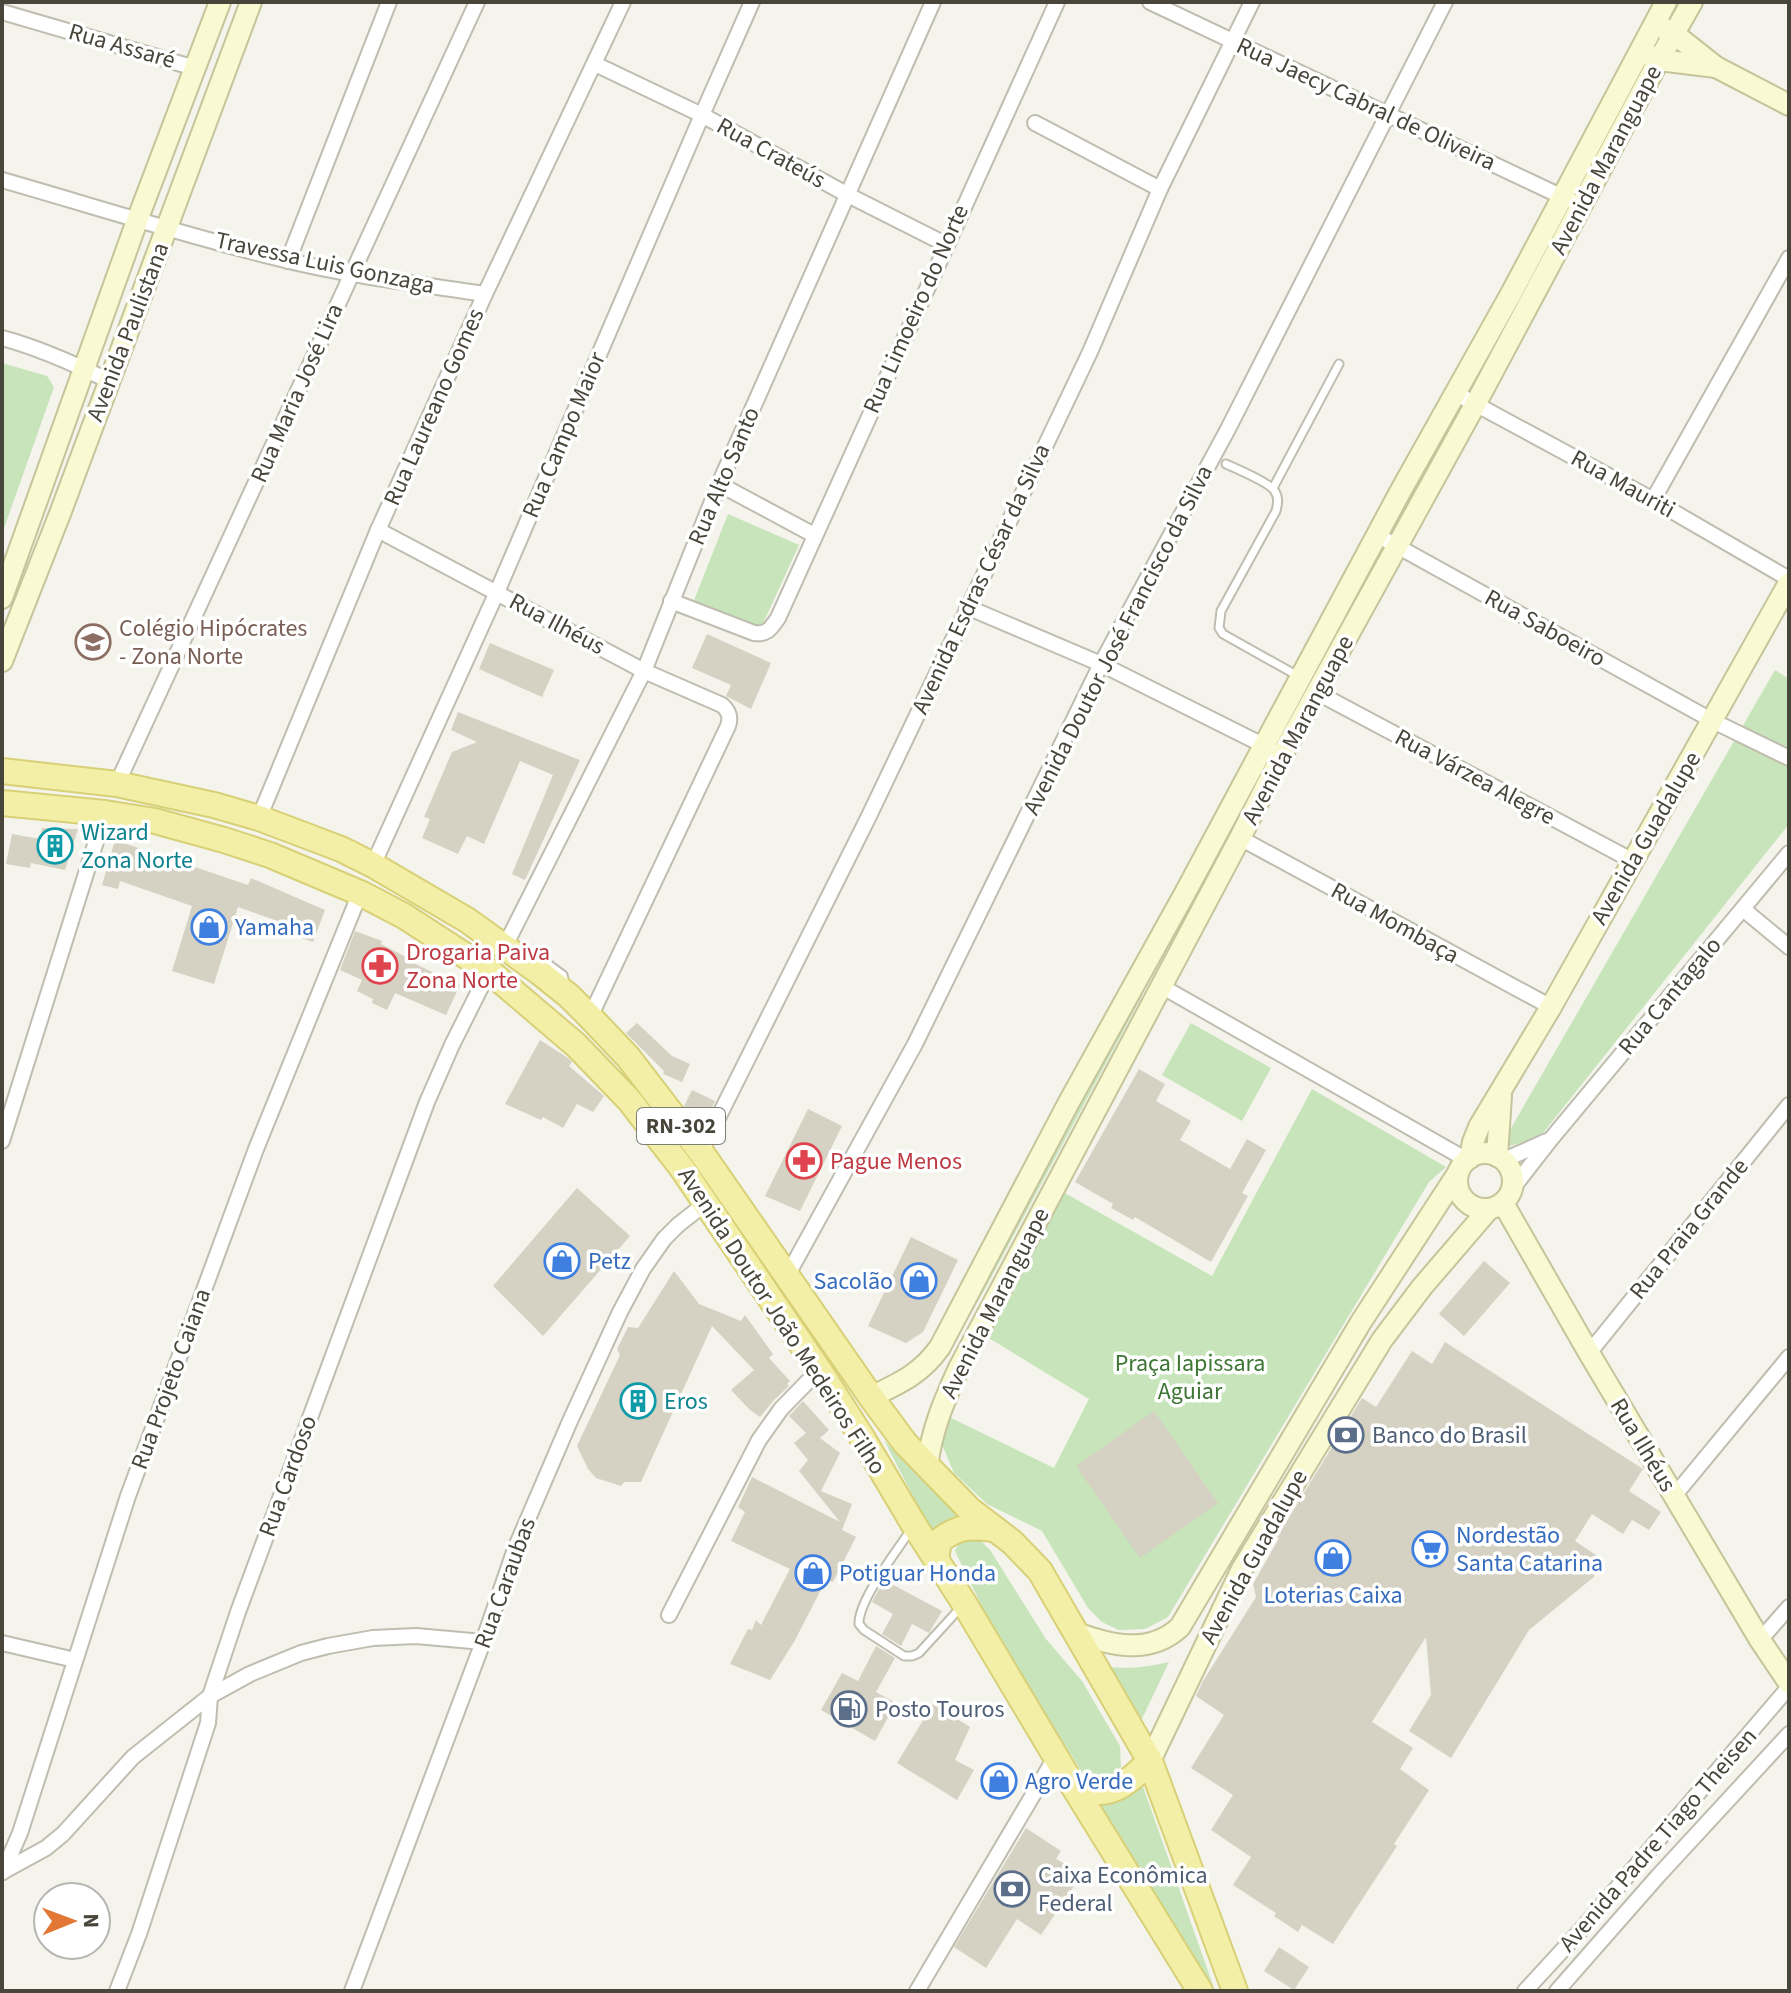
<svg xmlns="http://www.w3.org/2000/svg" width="1791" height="1993" viewBox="0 0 1791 1993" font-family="'Source Sans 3',sans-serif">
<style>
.green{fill:#c8e4ba}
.building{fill:#d5d2c3}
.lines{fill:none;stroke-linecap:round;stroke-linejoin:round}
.lane-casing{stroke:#bfbdb0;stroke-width:11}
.street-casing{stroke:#bfbdb0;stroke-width:18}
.secondary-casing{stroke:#c6c49a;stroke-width:24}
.primary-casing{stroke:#d8d077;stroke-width:28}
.lane{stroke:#fff;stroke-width:7}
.street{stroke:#fff;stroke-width:14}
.secondary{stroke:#f9f9d2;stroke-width:20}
.primary{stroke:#f4efa6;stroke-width:24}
.labels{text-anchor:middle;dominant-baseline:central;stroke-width:7;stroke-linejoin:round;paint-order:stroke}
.shield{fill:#fff;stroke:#7f7e76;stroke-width:2}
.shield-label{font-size:22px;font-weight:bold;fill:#48463b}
.street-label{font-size:24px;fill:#48463b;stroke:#fff}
.education-label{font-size:24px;fill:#785e54;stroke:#fff;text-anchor:start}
.culture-label{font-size:24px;fill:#0d838f;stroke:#fff;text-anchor:start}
.shop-label{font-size:24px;fill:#366cbe;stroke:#fff;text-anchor:start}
.health-label{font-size:24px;fill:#be3a42;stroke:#fff;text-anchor:start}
.park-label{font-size:24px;fill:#3d7533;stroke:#fff}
.service-label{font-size:24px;fill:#4e5e75;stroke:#fff;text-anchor:start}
</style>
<rect width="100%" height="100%" fill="#f4f4ec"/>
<!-- green -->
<g class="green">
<polygon points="2,363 47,376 54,387 2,534"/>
<polygon points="1454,406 1460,412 1395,533 1386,530"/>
<polygon points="728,514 799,545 760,630 693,603"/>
<polygon points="1775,670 1789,679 1789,824 1539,1138 1499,1149"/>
<polygon points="1139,989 1142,996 986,1287 967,1321 961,1321"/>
<polygon points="1191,1023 1271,1068 1242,1121 1162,1075"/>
<polygon points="1312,1089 1446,1167 1429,1182 1168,1617 1145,1629 1119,1630 1102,1622 1088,1608 1042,1531 987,1504 954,1473 941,1442 945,1415 1054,1468 1089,1399 987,1337 1063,1192 1212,1276"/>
<polygon points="884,1440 918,1476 961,1515 932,1533"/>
<path d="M976,1536L990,1550L1046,1639L1082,1681L1120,1746L1121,1767C1110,1782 1102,1783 1085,1777L993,1629L955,1551C959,1540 966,1539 976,1536Z"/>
<path d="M1169,1662L1140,1723L1106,1667C1129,1669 1147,1667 1169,1662Z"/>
<polygon points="1140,1778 1215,1991 1207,1991 1087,1803"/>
</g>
<!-- building -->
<g class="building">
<polygon points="707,634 771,663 751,709 726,696 731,685 692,668"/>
<polygon points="490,643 554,670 542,697 479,669"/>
<polygon points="458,712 580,760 525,880 512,874 553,775 520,761 484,844 467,836 458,854 422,838 430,819 424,817 452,752 477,742 451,730"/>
<polygon points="42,828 78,829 65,870 31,863 30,868 6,864 12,834 40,839"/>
<polygon points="115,840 248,885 251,878 325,910 313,942 280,930 283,923 238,907 214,984 172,971 192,906 120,881 118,889 102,885"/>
<polygon points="355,931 382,941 381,944 412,960 411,962 460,985 446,1015 395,993 387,1010 372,1003 373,999 357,991 362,980 340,970"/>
<polygon points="637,1023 672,1056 690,1064 682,1082 663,1074 664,1071 626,1033"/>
<polygon points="540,1040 568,1058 572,1062 569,1066 604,1096 593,1112 577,1104 563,1128 543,1117 541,1120 505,1104"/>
<polygon points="1139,1069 1165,1084 1156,1101 1191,1121 1180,1140 1230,1169 1247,1139 1266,1150 1242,1193 1248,1196 1211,1262 1135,1217 1133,1220 1111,1208 1113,1204 1075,1182"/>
<polygon points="692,1090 715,1101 706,1120 688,1111 684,1106"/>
<polygon points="808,1109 842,1126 800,1211 765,1196"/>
<polygon points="577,1188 630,1236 543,1336 493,1286"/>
<polygon points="911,1237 958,1260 923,1332 906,1343 868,1326"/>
<polygon points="1484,1261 1510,1283 1464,1336 1439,1314"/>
<polygon points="674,1271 699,1304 741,1321 745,1315 773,1354 769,1358 790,1381 787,1384 789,1386 774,1400 760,1417 750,1410 731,1390 754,1370 712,1326 641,1482 624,1482 621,1486 596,1478 588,1469 577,1446 620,1355 617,1349 628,1327 638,1328"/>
<polygon points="1445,1342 1643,1469 1629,1491 1661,1512 1649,1530 1632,1520 1623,1534 1592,1514 1575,1541 1599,1557 1590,1572 1595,1576 1529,1630 1451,1758 1409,1731 1431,1695 1426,1637 1372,1722 1413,1748 1400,1769 1429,1790 1394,1844 1397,1846 1333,1944 1302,1925 1298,1932 1274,1916 1276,1913 1233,1885 1251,1857 1211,1830 1233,1795 1191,1768 1224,1715 1196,1696 1203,1681 1256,1597 1253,1584 1279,1538 1277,1537 1362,1398 1376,1407 1412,1351 1432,1364"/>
<polygon points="803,1401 829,1430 820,1438 840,1453 821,1491 852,1504 842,1530 856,1537 833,1582 826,1580 794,1642 770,1680 730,1664 748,1629 752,1630 756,1620 761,1625 790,1569 731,1541 745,1512 738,1507 752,1477 840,1522 799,1471 808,1460 794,1443 806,1433 789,1416"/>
<polygon points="1154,1411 1218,1503 1140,1558 1076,1466"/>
<polygon points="884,1580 942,1611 929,1633 912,1624 901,1646 882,1634 893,1614 872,1602"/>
<polygon points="876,1646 895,1658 876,1692 896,1703 875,1741 821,1710 842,1673 858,1681"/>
<polygon points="933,1704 970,1727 955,1760 974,1770 957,1800 897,1763"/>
<polygon points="1026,1828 1061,1851 1056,1859 1082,1874 1041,1935 1017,1919 986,1968 954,1947"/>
<polygon points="1279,1947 1309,1967 1294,1990 1264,1971"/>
</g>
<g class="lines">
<defs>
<g id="lane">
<path d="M1226,464C1237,469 1268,482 1274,490C1279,497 1278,503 1276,511L1221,611L1219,628L1223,634L1298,676"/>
<polyline points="1273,488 1339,364"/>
<polyline points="544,961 563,975 565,983"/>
<path d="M910,1531C896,1552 858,1601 859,1624L864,1630L904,1656H912L919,1653L962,1606"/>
</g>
<g id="street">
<polyline points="1150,2 1571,201"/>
<polyline points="2,12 195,68"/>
<polyline points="595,64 702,115 848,195 945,244"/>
<polyline points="1035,123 1160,189"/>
<path d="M2,180C96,207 190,237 285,260C350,276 418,284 485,294"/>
<polyline points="288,261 389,2"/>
<path d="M2,338C39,348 75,364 109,381"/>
<polyline points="1455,393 1653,500 1789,579"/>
<polyline points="719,484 814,535"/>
<polyline points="1653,500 1789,258"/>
<path d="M378,530L644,671L722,705C729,711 731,717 728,726L590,1017"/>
<polyline points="1377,535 1713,721 1789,758"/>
<path d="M671,601L754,633C767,635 771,628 778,618L1057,2"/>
<polyline points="967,607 1101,664 1271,749"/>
<polyline points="1316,692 1633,861"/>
<polyline points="117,784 477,2"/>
<polyline points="259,818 378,530 485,294 623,2"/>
<polyline points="1240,838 1551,1007"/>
<polyline points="373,865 497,592 702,115 752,2"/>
<polyline points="1743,909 1789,947"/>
<polyline points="505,946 644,671 719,484 933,2"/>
<polyline points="1161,986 1467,1160"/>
<polyline points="2,1141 105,813"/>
<polyline points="701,1152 869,816 1090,352 1160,189 1252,2"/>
<polyline points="1504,1160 1547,1141"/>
<polyline points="1512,1189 1551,1139 1789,853"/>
<polyline points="787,1276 915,1044 1101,664 1228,429 1445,2"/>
<polyline points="1589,1353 1789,1105"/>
<polyline points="1674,1496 1789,1357"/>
<polyline points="669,1615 759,1440 781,1409 819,1370"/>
<polyline points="1760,1640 1789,1607"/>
<polyline points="2,1643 75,1660"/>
<polyline points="2,1872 46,1848 63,1834 133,1757 210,1696 250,1674 301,1653 328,1646 373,1638 416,1636 483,1642"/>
<polyline points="3,1872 20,1833 128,1496 256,1149 360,893"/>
<polyline points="117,1991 139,1934 208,1723 210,1696 238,1612 427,1102 452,1045 489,971"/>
<polyline points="352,1991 483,1642 515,1549 570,1421 620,1312 643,1269 664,1239 678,1225 706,1203"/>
<polyline points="917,1991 1056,1756"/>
<polyline points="1525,1991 1581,1930 1789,1687"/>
<polyline points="1557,1991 1658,1876 1789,1734"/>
</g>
<g id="secondary">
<polyline points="1663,28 1673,33 1716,67 1789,105"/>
<polyline points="1650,56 1659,60 1716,67"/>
<polyline points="2,598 138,218 220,2"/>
<polyline points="2,661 61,511 251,2"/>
<circle cx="1485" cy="1181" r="28"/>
<polyline points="1497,1156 1501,1096"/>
<polyline points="1470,1158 1473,1142 1479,1127 1551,1007 1789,583"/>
<polyline points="1503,1203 1589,1353 1760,1640 1789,1683"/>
<path d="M871,1397C900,1383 921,1374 940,1347L1069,1102L1185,893L1400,492L1512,292L1666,2"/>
<path d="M927,1468C931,1431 944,1401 959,1368L1240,838L1282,755L1476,403L1659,60L1692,2"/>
<path d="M1074,1632C1109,1645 1149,1656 1180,1627L1361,1322L1458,1173"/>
<polyline points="1150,1761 1242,1569 1382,1340 1422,1287 1489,1209"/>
</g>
<g id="primary">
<polyline points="2,771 117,784 214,805 259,818 341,849 373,865 467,920 539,972 569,996 590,1017 628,1057 701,1152 871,1397 905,1443 970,1510 1012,1542 1040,1571 1150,1761 1235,1991"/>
<polyline points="2,803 105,813 155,821 224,840 270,855 360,893 404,916 489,971 576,1045 629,1100 681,1167 819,1370 863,1439 914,1525 964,1603 1072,1784 1200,1991"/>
<path d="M936,1559L939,1541C958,1526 970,1526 993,1529"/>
<path d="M1072,1784C1106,1803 1126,1785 1150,1761"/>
</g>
</defs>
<!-- lane casing -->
<use href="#lane" class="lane-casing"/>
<!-- street casing -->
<use href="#street" class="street-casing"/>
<!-- secondary casing -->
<use href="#secondary" class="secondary-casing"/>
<!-- primary casing -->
<use href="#primary" class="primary-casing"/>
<!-- lane -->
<use href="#lane" class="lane"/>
<!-- street -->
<use href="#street" class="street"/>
<!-- secondary -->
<use href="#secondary" class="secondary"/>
<!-- primary -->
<use href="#primary" class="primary"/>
</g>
<!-- icons -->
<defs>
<symbol id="school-ring" viewBox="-11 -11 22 22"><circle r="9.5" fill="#fff" stroke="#8d6e63" stroke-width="1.5"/><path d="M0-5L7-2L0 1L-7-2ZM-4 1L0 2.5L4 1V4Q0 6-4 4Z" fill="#8d6e63"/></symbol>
<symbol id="building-ring" viewBox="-11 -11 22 22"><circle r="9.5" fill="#fff" stroke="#0f9aa8" stroke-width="1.5"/><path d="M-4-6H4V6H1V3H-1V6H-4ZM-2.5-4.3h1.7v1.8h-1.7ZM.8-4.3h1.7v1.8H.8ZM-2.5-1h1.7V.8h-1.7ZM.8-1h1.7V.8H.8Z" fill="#0f9aa8"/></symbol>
<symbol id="shop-ring" viewBox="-11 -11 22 22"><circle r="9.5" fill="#fff" stroke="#3f7fe0" stroke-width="1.5"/><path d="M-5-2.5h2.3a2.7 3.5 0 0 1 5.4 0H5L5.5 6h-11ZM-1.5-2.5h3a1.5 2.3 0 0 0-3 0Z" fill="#3f7fe0"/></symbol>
<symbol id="pharmacy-ring" viewBox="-11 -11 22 22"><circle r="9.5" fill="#fff" stroke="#e0444e" stroke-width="1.5"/><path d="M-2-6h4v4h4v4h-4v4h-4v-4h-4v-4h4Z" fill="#e0444e"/></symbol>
<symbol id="bank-ring" viewBox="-11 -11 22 22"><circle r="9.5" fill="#fff" stroke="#5c6f8a" stroke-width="1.5"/><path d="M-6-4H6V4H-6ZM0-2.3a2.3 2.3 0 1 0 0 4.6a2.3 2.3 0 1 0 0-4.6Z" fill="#5c6f8a"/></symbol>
<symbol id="supermarket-ring" viewBox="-11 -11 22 22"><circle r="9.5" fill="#fff" stroke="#3f7fe0" stroke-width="1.5"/><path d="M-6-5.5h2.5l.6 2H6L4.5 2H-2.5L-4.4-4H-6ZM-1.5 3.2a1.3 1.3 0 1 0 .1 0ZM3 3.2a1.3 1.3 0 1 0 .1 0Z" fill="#3f7fe0"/></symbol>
<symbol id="fuel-ring" viewBox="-11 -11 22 22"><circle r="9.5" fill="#fff" stroke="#5c6f8a" stroke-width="1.5"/><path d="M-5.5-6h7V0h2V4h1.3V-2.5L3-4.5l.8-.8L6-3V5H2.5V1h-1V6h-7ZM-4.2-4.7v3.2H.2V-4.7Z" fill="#5c6f8a"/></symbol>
</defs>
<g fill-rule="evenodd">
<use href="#school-ring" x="73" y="622" width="40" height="40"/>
<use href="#building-ring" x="35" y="826" width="40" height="40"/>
<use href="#shop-ring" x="189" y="907" width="40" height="40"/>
<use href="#pharmacy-ring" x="360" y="946" width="40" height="40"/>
<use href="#pharmacy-ring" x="784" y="1141" width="40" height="40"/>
<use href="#shop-ring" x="542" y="1241" width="40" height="40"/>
<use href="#shop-ring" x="899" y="1261" width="40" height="40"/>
<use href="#building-ring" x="618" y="1381" width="40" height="40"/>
<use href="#bank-ring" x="1326" y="1415" width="40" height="40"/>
<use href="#supermarket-ring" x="1410" y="1529" width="40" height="40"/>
<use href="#shop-ring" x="1313" y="1538" width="40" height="40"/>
<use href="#shop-ring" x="793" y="1553" width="40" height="40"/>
<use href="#fuel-ring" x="829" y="1689" width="40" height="40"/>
<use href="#shop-ring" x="979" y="1761" width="40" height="40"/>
<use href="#bank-ring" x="992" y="1869" width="40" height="40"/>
</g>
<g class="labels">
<!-- shield labels -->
<rect class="shield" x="637" y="1108" width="88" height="36" rx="6"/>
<g class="shield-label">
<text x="681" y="1126">RN-302</text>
</g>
<!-- street labels -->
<g class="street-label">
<text transform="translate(122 46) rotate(16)">Rua Assaré</text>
<text transform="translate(1366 104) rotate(25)">Rua Jaecy Cabral de Oliveira</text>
<text transform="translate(771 153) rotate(29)">Rua Crateús</text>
<text transform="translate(1606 160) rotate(-62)">Avenida Maranguape</text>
<text transform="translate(325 263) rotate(12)">Travessa Luis Gonzaga</text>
<text transform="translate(916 309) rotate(-66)">Rua Limoeiro do Norte</text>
<text transform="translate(128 332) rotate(-69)">Avenida Paulistana</text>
<text transform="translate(297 393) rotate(-66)">Rua Maria José Lira</text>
<text transform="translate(434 407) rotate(-66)">Rua Laureano Gomes</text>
<text transform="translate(564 435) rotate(-67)">Rua Campo Maior</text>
<text transform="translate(724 476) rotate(-67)">Rua Alto Santo</text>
<text transform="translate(1623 484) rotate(29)">Rua Mauriti</text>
<text transform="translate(981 579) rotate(-65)">Avenida Esdras César da Silva</text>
<text transform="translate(557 624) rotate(28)">Rua Ilhéus</text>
<text transform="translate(1545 628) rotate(29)">Rua Saboeiro</text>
<text transform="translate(1118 640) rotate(-63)">Avenida Doutor José Francisco da Silva</text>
<text transform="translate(1298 730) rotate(-62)">Avenida Maranguape</text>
<text transform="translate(1475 777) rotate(28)">Rua Várzea Alegre</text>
<text transform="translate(1646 838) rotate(-60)">Avenida Guadalupe</text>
<text transform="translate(1395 923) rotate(29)">Rua Mombaça</text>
<text transform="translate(1670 996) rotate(-50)">Rua Cantagalo</text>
<text transform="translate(1689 1229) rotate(-51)">Rua Praia Grande</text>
<text transform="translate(995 1303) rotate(-63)">Avenida Maranguape</text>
<text transform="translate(782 1321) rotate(57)">Avenida Doutor João Medeiros Filho</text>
<text transform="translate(171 1379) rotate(-70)">Rua Projeto Caiana</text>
<text transform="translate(1643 1445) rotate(59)">Rua Ilhéus</text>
<text transform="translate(288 1476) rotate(-70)">Rua Cardoso</text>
<text transform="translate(1254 1557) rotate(-61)">Avenida Guadalupe</text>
<text transform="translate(505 1583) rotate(-70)">Rua Caraubas</text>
<text transform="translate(1658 1840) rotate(-49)">Avenida Padre Tiago Theisen</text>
</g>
<!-- education labels -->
<g class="education-label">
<text x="119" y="628">Colégio Hipócrates<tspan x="119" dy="28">- Zona Norte</tspan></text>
</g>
<!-- culture labels -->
<g class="culture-label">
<text x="81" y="832">Wizard<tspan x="81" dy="28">Zona Norte</tspan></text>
<text x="664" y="1401">Eros</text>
</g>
<!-- shop labels -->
<g class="shop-label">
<text x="235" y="927">Yamaha</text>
<text x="588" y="1261">Petz</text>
<text x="893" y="1281" text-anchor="end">Sacolão</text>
<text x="1456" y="1535">Nordestão<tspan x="1456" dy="28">Santa Catarina</tspan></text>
<text x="839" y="1573">Potiguar Honda</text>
<text x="1333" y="1595" text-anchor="middle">Loterias Caixa</text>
<text x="1025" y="1781">Agro Verde</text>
</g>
<!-- health labels -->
<g class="health-label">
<text x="406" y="952">Drogaria Paiva<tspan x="406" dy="28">Zona Norte</tspan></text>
<text x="830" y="1161">Pague Menos</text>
</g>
<!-- park labels -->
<g class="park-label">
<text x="1190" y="1363">Praça Iapissara<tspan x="1190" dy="28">Aguiar</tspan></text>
</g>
<!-- service labels -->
<g class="service-label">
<text x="1372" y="1435">Banco do Brasil</text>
<text x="875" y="1709">Posto Touros</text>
<text x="1038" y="1875">Caixa Econômica<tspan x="1038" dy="28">Federal</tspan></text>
</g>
</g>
<!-- border -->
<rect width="1791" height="1993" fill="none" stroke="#48463b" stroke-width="8"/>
<!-- north arrow -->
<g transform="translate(72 1921) rotate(89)"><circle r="38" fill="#ffffff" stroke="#b6b5b1" stroke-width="2"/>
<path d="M0-6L14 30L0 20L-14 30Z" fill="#e27736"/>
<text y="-12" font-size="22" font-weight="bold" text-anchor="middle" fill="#48463b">N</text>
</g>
</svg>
